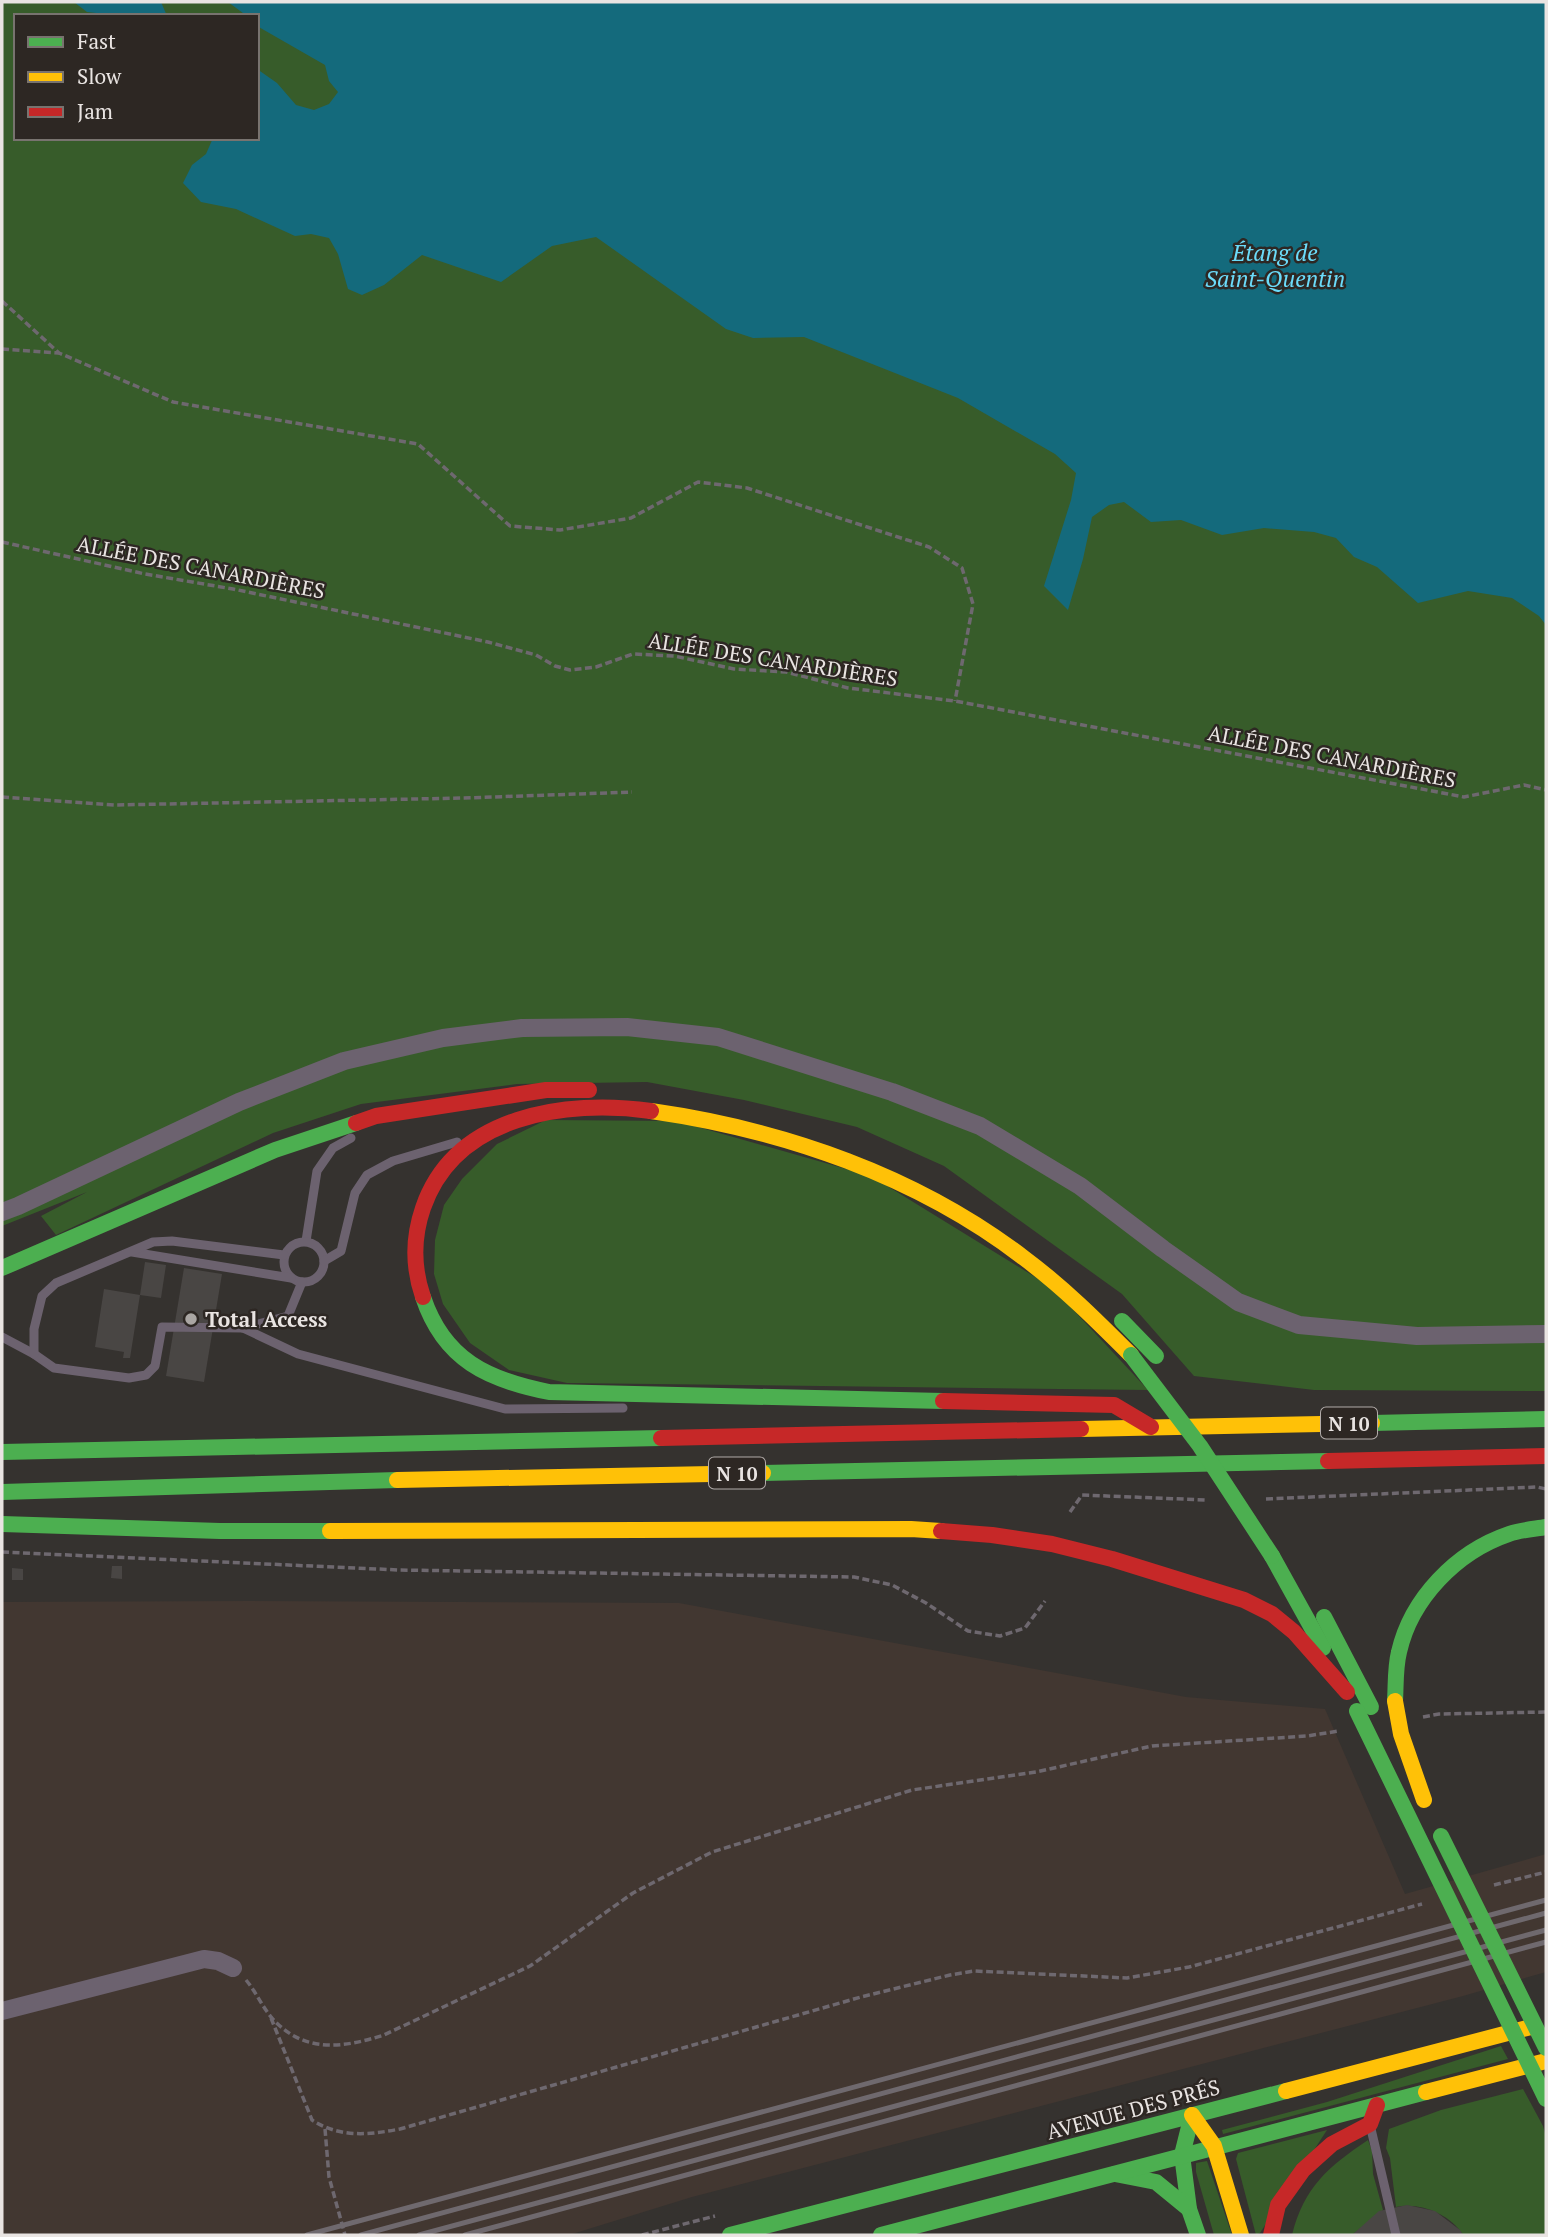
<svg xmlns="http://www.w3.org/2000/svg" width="1548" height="2237" viewBox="0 0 1548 2237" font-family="'PT Serif',serif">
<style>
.built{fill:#423731}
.green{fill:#375c2a;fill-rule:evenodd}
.water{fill:#146a7c}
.building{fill:#494644}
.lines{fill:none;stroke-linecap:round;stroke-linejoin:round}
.path{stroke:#6e686f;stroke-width:3.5;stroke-dasharray:7 3.5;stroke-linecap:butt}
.lane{stroke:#6c626f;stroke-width:9}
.street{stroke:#6c626f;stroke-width:18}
.fast{stroke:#4caf50;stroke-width:16}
.slow{stroke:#ffc107;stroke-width:16}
.jam{stroke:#c62828;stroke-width:16}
.rail{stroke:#6f696e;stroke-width:5}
.fast-bridge{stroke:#4caf50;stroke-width:16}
.slow-bridge{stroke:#ffc107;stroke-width:16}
.poi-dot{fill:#aaa6a3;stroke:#2d2723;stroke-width:2.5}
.labels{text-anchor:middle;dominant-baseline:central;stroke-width:5;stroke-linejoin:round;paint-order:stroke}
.shield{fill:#2d2723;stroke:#b1aba9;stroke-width:2}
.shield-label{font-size:19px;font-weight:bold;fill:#e9e4e2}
.street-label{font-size:21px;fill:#e9e4e2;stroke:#2d2723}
.poi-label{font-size:21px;font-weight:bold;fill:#e9e4e2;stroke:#2d2723;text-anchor:start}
.water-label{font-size:23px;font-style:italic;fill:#6bdbf9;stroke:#2d2723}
</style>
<rect width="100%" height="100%" fill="#35322f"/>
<!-- built -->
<polygon class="built" points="244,1601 679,1603 1186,1697 1325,1709 1405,1894 1546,1854 1546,1972 1463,1996 692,2197 569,2235 2,2235 2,1602"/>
<!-- green -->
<g class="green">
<path d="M2,2H1546V1391L1314,1390L1194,1376L1122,1294L944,1166L857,1127L744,1100L647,1082L517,1084L361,1104L273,1133L56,1235L41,1216L87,1192L2,1226ZM16,16H257V138H16Z"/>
<polygon points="546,1120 677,1121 871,1176 1053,1288 1148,1390 567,1383 509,1370 470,1343 443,1304 434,1274 435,1240 444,1205 462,1179 497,1144"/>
<polygon points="1501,2046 1508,2059 1223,2134 1222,2130 1327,2102"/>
<path d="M1523,2089L1543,2126L1546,2137V2235H1463C1450,2214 1420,2202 1396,2207L1390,2158L1386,2148L1389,2129L1441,2110Z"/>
<polygon points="1327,2130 1260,2233 1256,2235 1236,2159 1238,2153"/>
<path d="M1368,2140L1372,2151L1373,2174L1383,2210L1352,2235H1292C1304,2187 1328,2167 1368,2140Z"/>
<polygon points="1207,2161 1232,2235 1214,2235 1196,2172 1196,2163"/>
</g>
<!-- water -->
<g class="water">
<polygon points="74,2 161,2 167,16 124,16 87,12"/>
<polygon points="228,2 1546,2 1546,625 1539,616 1512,598 1468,591 1418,603 1377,567 1354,557 1336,538 1314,532 1264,528 1222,535 1181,520 1151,522 1124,502 1109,505 1092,517 1083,559 1068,610 1044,586 1071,500 1076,473 1055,454 958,398 804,337 753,338 726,329 596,237 552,246 501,282 422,255 384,285 362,295 348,289 338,254 329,238 311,234 295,236 236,209 201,202 183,183 192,165 206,154 213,138 257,138 257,69 277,83 296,105 314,110 329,104 338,92 329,81 325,65 257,26 257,16 247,16"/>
</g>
<!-- building -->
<g class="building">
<polygon points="145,1262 166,1265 161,1298 140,1295"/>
<polygon points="184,1268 222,1274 204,1382 166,1376"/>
<polygon points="104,1289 140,1295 130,1358 123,1358 124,1352 95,1347"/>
<polygon points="112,1566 122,1566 122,1579 111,1578"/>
<polygon points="12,1568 23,1569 23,1580 12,1580"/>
<polygon points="1407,2205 1435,2211 1460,2230 1463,2235 1352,2235 1379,2211"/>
</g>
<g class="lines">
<!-- path -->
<g class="path">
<polyline points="2,301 59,353 173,402 418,444 510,526 560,530 631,518 698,482 747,488 929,547 962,568 973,604 955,701"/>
<polyline points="2,349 59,353"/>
<polyline points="2,542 145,574 233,589 488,642 536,655 555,666 570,670 596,667 633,654 674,656 734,669 786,672 848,688 955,701 1464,797 1524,785 1546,790"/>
<polyline points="2,797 115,805 464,798 632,792"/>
<polyline points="1266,1499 1537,1487 1546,1489"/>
<polyline points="1070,1512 1082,1495 1206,1500"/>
<polyline points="2,1552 399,1570 854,1577 892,1585 926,1603 968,1631 1000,1636 1025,1628 1045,1601"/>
<polyline points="1423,1717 1439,1714 1546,1712"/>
<polyline points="1494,1885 1546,1872"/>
<path d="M246,1980C256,1992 262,2006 271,2017C303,2054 343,2048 384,2035L530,1966L633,1893L712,1852L912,1790L1036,1772L1152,1746L1307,1736L1339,1731"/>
<path d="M271,2018L312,2120C340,2138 368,2135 400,2129L861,1997L950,1975L974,1971L1127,1978L1189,1967L1422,1904"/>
<polyline points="325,2129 329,2177 345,2235"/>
<polyline points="642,2235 715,2216"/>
</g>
<!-- lane -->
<g class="lane">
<polyline points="306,1241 317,1171 333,1148 351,1138"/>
<circle cx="304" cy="1262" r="20"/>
<polyline points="132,1252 291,1278"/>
<polyline points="324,1261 341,1251 355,1193 367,1175 393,1161 457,1142"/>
<polyline points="243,1328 288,1316 302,1282"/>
<polyline points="2,1337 34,1354 54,1368 129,1378 146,1375 155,1366 162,1327 243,1328 298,1354 505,1409 623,1408"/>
<polyline points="34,1354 34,1329 42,1296 56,1283 153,1242 172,1241 284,1255"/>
<polyline points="1371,2129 1396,2235"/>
</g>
<!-- street -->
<g class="street">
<polyline points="2,1212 18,1206 239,1102 344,1061 443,1038 522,1028 627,1027 718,1037 892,1092 980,1126 1080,1186 1163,1249 1238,1302 1299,1325 1417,1336 1546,1334"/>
<polyline points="2,2011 204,1959 218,1961 233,1968"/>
</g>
<!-- fast -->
<g class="fast">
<polyline points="2,1268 275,1150 356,1123"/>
<path d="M423,1297C444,1360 488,1380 549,1392L943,1401"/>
<polyline points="1122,1321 1156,1356"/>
<polyline points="1372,1423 1546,1419"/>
<polyline points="2,1452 661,1438"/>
<polyline points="763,1473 1328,1461"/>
<polyline points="2,1492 397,1480"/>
<polyline points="2,1524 220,1531 330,1531"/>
<polyline points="1272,1556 1323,1648"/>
<polyline points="1324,1617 1371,1707"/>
<path d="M1395,1701C1396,1685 1395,1668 1399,1652C1411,1599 1456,1552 1509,1534C1520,1530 1534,1529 1546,1527"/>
<polyline points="1192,2115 1182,2155 1189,2209 1198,2235"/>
<polyline points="1115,2174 1156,2182 1189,2209"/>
<polyline points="730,2235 1286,2091"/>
<polyline points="881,2235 1426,2092"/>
</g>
<!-- slow -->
<g class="slow">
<path d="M651,1111C784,1130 917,1176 1024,1258C1063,1287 1097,1321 1131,1355"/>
<polyline points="1081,1429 1372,1423"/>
<polyline points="397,1480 763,1473"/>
<polyline points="330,1531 911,1529 941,1531"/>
<polyline points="1286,2091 1531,2027"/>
<polyline points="1426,2092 1546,2061"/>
<polyline points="1192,2115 1214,2146 1241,2235"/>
</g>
<!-- jam -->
<g class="jam">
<polyline points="356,1123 376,1116 546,1090 589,1090"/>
<path d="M423,1297C413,1268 413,1237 423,1208C455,1115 566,1099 651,1111"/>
<polyline points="943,1401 1114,1405 1151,1427"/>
<polyline points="661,1438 1081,1429"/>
<polyline points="1328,1461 1546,1456"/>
<polyline points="941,1531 992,1535 1052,1544 1112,1559 1244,1600 1272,1614 1294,1632 1347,1692"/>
<polyline points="1271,2235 1278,2205 1303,2170 1332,2144 1370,2124 1377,2105"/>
</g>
<!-- rail -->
<g class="rail">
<polyline points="307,2235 1546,1900"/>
<polyline points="361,2235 1546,1913"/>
<polyline points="419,2235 1546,1930"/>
<polyline points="465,2235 1546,1942"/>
</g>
<!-- fast-bridge -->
<g class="fast-bridge">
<polyline points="1131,1355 1200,1446 1272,1556"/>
<polyline points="1357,1711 1546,2099"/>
<polyline points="1441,1836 1546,2048"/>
</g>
<!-- slow-bridge -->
<polyline class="slow-bridge" points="1395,1701 1401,1734 1424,1800"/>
</g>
<!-- markers -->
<circle class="poi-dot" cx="191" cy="1319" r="7"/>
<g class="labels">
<!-- shield labels -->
<g class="shield">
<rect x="1321" y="1407.5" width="56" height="31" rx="5"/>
<rect x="709" y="1457.5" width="56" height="31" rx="5"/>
</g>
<g class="shield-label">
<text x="1349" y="1423">N 10</text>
<text x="737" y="1473">N 10</text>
</g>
<!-- street labels -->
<g class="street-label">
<text transform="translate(201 567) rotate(11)">ALLÉE DES CANARDIÈRES</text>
<text transform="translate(773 659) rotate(9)">ALLÉE DES CANARDIÈRES</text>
<text transform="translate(1332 756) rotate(11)">ALLÉE DES CANARDIÈRES</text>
<text transform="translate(1133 2109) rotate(-15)">AVENUE DES PRÉS</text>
</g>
<!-- poi labels -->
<g class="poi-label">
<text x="205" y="1319">Total Access</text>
</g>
<!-- water labels -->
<g class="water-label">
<text x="1275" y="252">Étang de<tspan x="1275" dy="26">Saint-Quentin</tspan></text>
</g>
</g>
<!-- border -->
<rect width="1548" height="2237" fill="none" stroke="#e9e4e2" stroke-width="7"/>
<!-- legend -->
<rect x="14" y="14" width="245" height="126" fill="#2d2723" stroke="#78736f" stroke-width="2"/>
<rect x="28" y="37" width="35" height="10" fill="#4caf50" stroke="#78736f" stroke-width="2"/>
<text x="77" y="49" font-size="21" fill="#e9e4e2">Fast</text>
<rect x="28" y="72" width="35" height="10" fill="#ffc107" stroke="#78736f" stroke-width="2"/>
<text x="77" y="84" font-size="21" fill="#e9e4e2">Slow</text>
<rect x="28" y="107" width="35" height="10" fill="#c62828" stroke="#78736f" stroke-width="2"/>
<text x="77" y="119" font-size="21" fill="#e9e4e2">Jam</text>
</svg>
